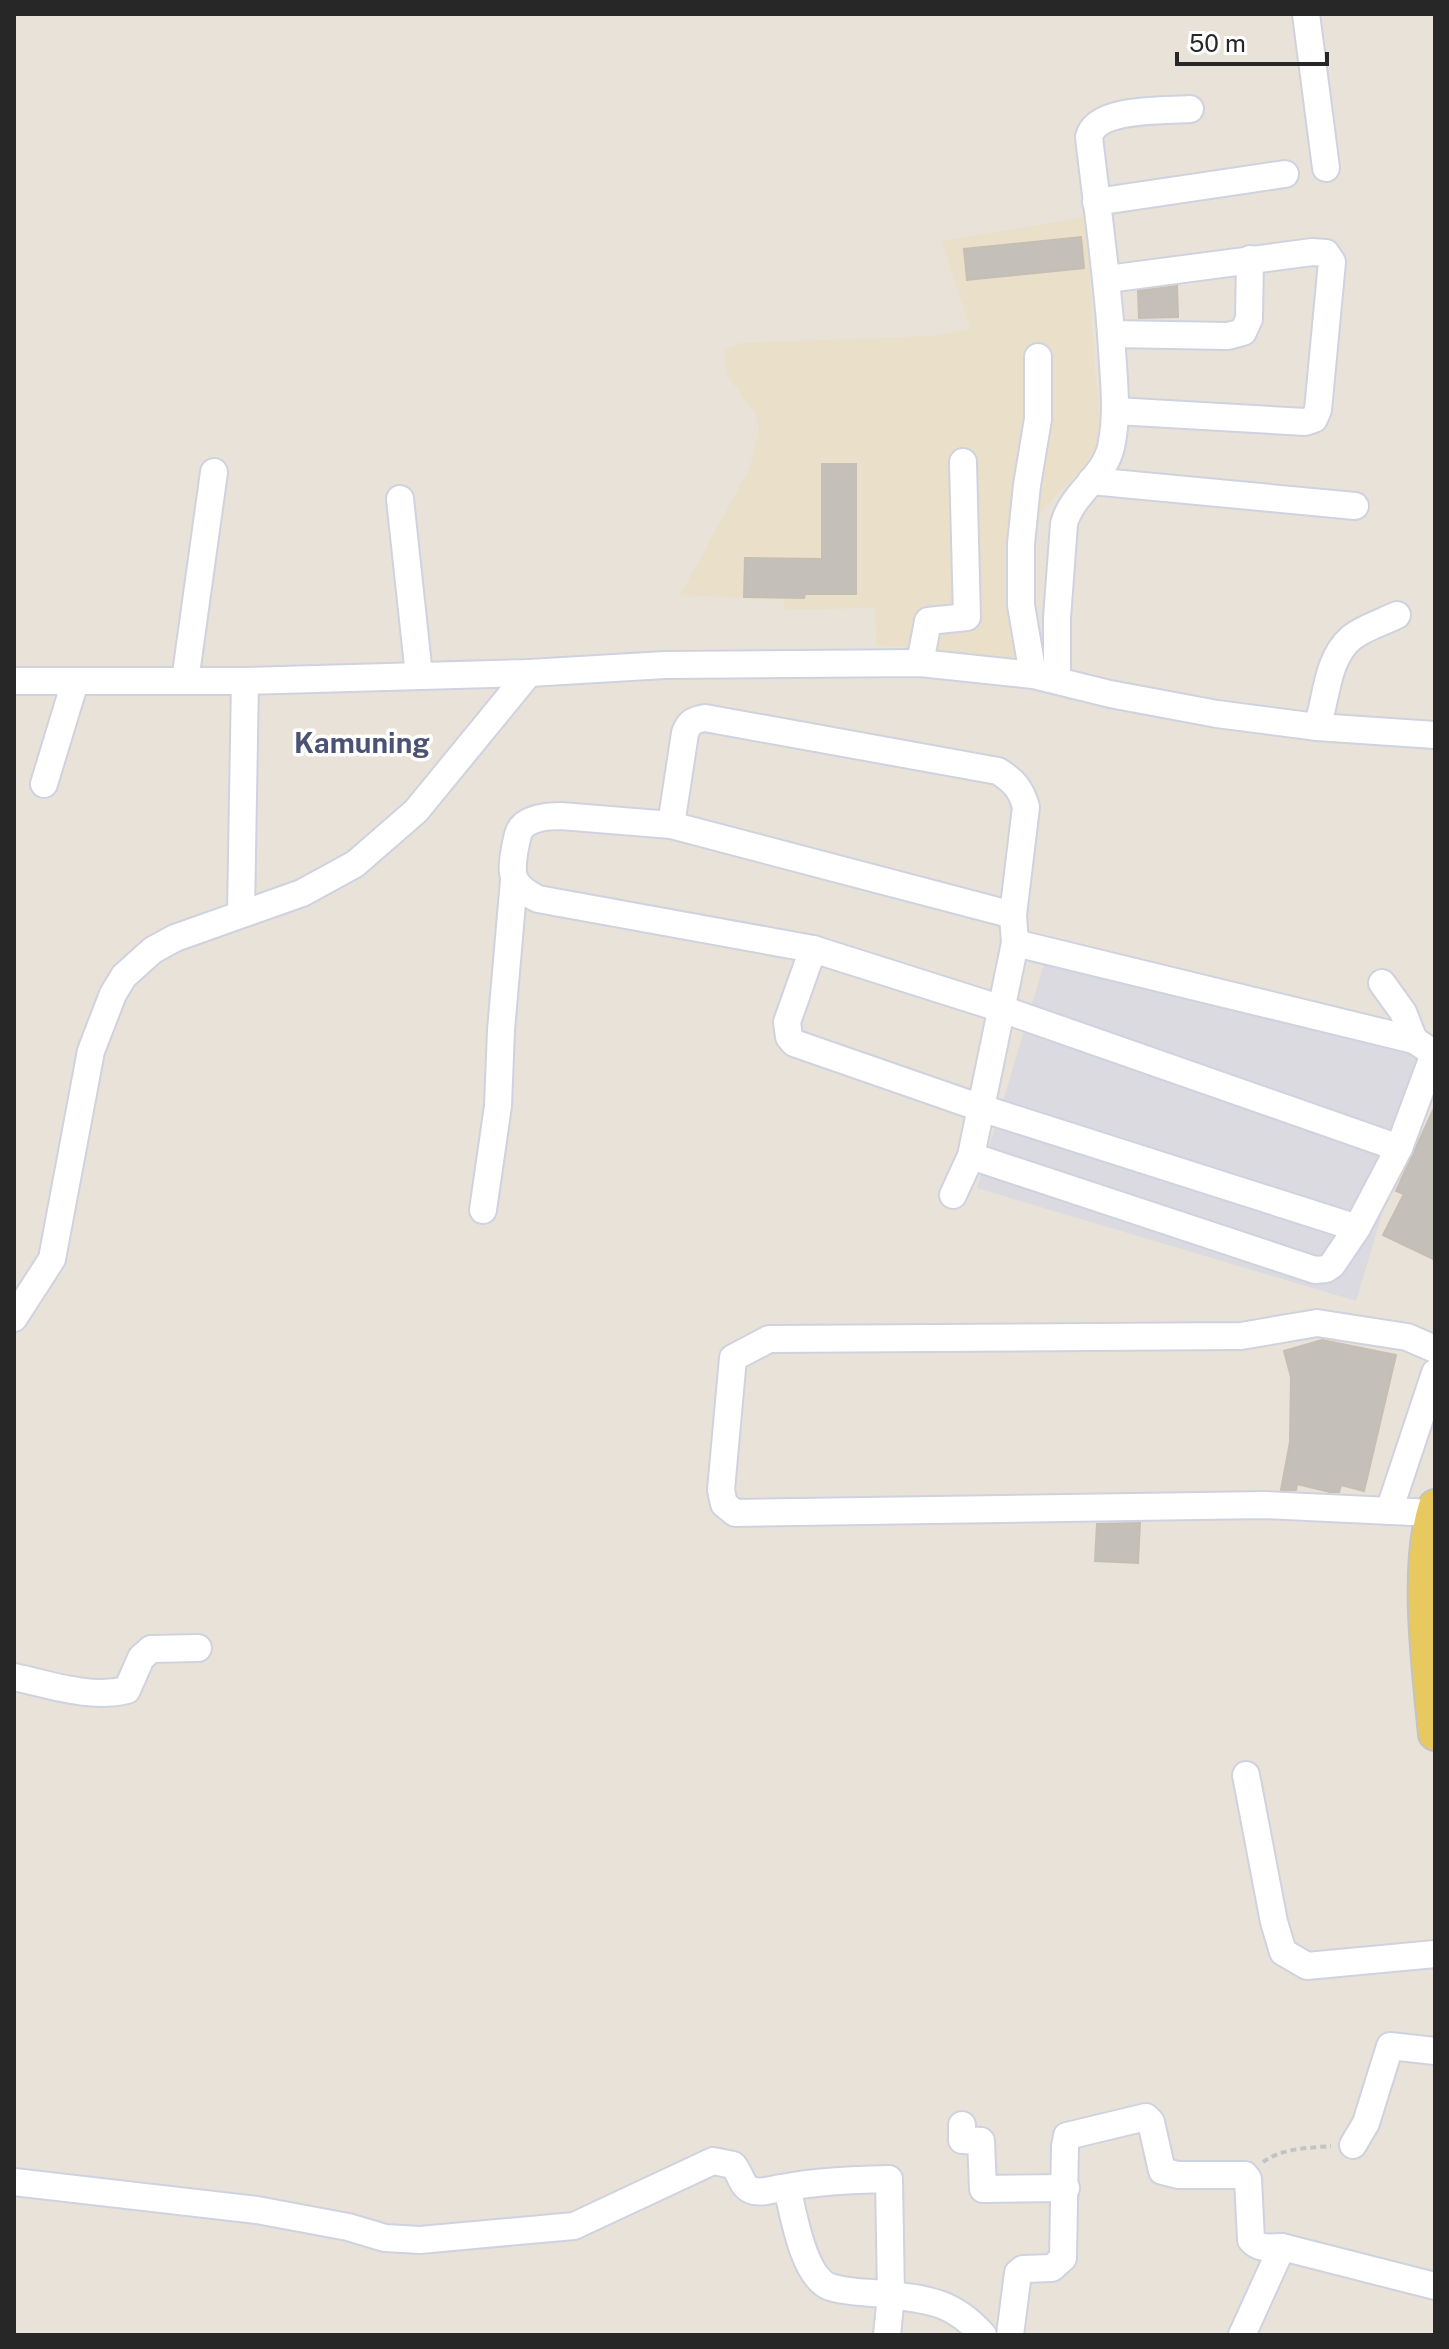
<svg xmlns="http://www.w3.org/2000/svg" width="1449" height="2349" viewBox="0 0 1449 2349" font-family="'Public Sans',sans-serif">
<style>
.industrial{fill:#dcdae1}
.education{fill:#eae0c9}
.building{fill:#c4bfb9;stroke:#c4beb3;stroke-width:2}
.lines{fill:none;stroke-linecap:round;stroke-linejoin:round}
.minor-casing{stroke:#cfd2df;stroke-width:30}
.major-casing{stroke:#c3c3c3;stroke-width:36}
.path{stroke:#c3c3c3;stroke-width:4;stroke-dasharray:6 4;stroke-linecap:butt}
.minor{stroke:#fff;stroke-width:26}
.major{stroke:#e7c960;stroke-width:32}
.labels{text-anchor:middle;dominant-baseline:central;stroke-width:7;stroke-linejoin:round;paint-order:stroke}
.quarter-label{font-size:28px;font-weight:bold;fill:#4b5274;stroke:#fff}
</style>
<rect width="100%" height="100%" fill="#e9e2d9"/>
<!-- industrial -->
<polygon class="industrial" points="1049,947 1429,1059 1356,1301 977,1188"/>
<!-- education -->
<polygon class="education" points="1087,217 1093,342 1102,447 1030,524 1040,660 876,645 875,608 784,610 784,600 680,595 750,467 759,428 754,412 728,377 724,362 725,350 740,343 929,336 970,329 941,241"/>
<!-- building -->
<g class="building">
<polygon points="1081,237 1084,268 967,280 964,249"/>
<polygon points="1177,286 1178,317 1139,318 1138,291"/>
<polygon points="822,464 856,464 856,594 805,594 804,598 744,597 745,558 822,559"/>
<polygon points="1435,1106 1435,1260 1383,1235 1404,1194 1396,1191"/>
<polygon points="1322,1340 1396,1355 1364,1491 1341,1485 1339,1492 1330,1492 1297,1484 1296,1490 1281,1490 1290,1442 1291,1377 1284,1351"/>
<polygon points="1140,1523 1138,1563 1095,1561 1097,1524"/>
</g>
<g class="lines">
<defs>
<g id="minor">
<polyline points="1306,14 1326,168"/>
<polyline points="1096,202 1285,174"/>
<polyline points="1108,279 1312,252 1326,253 1332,262 1318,410 1314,419 1305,422 1116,411"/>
<polyline points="1111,334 1228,336 1243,332 1249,319 1250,259"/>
<polyline points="1091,481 1355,506"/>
<polyline points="400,499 419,675"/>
<polyline points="920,663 928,621 967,617 963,462"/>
<polyline points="1033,675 1021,605 1021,544 1027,485 1038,419 1038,357"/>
<path d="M1057,679V618L1064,524C1072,493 1104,478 1111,447C1118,415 1114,382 1112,350C1108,278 1097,208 1089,137C1096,107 1164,111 1190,109"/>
<polyline points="14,681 245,681 529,673 665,665 920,663 1033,675 1110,694 1217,714 1317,727 1435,735"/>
<polyline points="185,681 214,472"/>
<path d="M1317,727C1327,698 1326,660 1351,638C1363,628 1383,622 1397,615"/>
<polyline points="44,784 75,682"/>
<path d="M671,825L685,733C689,722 694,720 705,718L998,771C1014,781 1021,789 1026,807L1013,915L1015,943L971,1156L953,1195"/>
<polyline points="241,913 245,681"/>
<path d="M1013,915L671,825L561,816C550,816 534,817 524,825C517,831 517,840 515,848C510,876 511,885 538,899L813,949L1002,1009L1399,1148"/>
<polyline points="1015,943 1414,1040 1435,1054"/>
<polyline points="813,949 787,1022 789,1037 794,1043 981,1108 1357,1228 1399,1148 1434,1054"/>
<polyline points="1382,983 1403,1012 1414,1040"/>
<polyline points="971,1156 1315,1270 1326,1269 1332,1265 1357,1228"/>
<polyline points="483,1210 498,1106 501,1030 514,880"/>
<polyline points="14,1318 52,1259 91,1051 113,994 124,976 153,950 175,938 302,893 355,864 416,811 529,673"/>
<polyline points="1389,1511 1435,1373"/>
<polyline points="1433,1513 1265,1505 735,1513 724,1504 721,1490 733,1358 769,1339 1241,1336 1317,1323 1407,1337 1435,1349"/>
<path d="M14,1677C51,1685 90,1699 127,1690L141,1658L151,1649L198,1648"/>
<polyline points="1246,1775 1274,1922 1283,1952 1307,1966 1435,1954"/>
<polyline points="962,2125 962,2140 981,2141 983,2189 1066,2188"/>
<polyline points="1353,2145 1366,2123 1390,2046 1435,2051"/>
<path d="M14,2182L257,2210L348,2227L385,2238L420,2240L574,2226L713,2161L733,2165C740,2172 741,2186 751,2190C760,2194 773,2189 782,2188C818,2181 853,2180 889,2179L891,2295C871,2292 848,2293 830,2287C803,2277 793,2212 787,2187"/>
<path d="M887,2335L891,2295C932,2300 954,2303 983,2335"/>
<path d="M1010,2335L1018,2273L1023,2269L1052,2268L1063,2258L1065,2146L1067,2136L1146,2117L1151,2122L1162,2171L1178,2175H1245L1248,2179L1251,2240C1259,2250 1271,2247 1282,2247L1435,2286"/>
<polyline points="1242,2335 1282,2247"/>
</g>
<path id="major" d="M1435,1506C1415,1567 1429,1670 1435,1734"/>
</defs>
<!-- minor casing -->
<use href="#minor" class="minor-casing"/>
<!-- major casing -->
<use href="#major" class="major-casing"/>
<!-- path -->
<path class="path" d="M1263,2162C1282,2148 1308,2148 1331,2146"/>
<!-- minor -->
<use href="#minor" class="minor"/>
<!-- major -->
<use href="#major" class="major"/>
</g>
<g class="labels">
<!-- quarter labels -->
<g class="quarter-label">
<text x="362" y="742">Kamuning</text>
</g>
</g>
<!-- border -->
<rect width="1449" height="2349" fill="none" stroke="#272727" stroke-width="32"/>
<!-- scale -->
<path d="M1177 52v12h150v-12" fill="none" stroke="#272727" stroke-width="4"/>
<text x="1189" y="52" font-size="24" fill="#272727" stroke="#ffffff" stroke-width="6" paint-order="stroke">50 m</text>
</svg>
